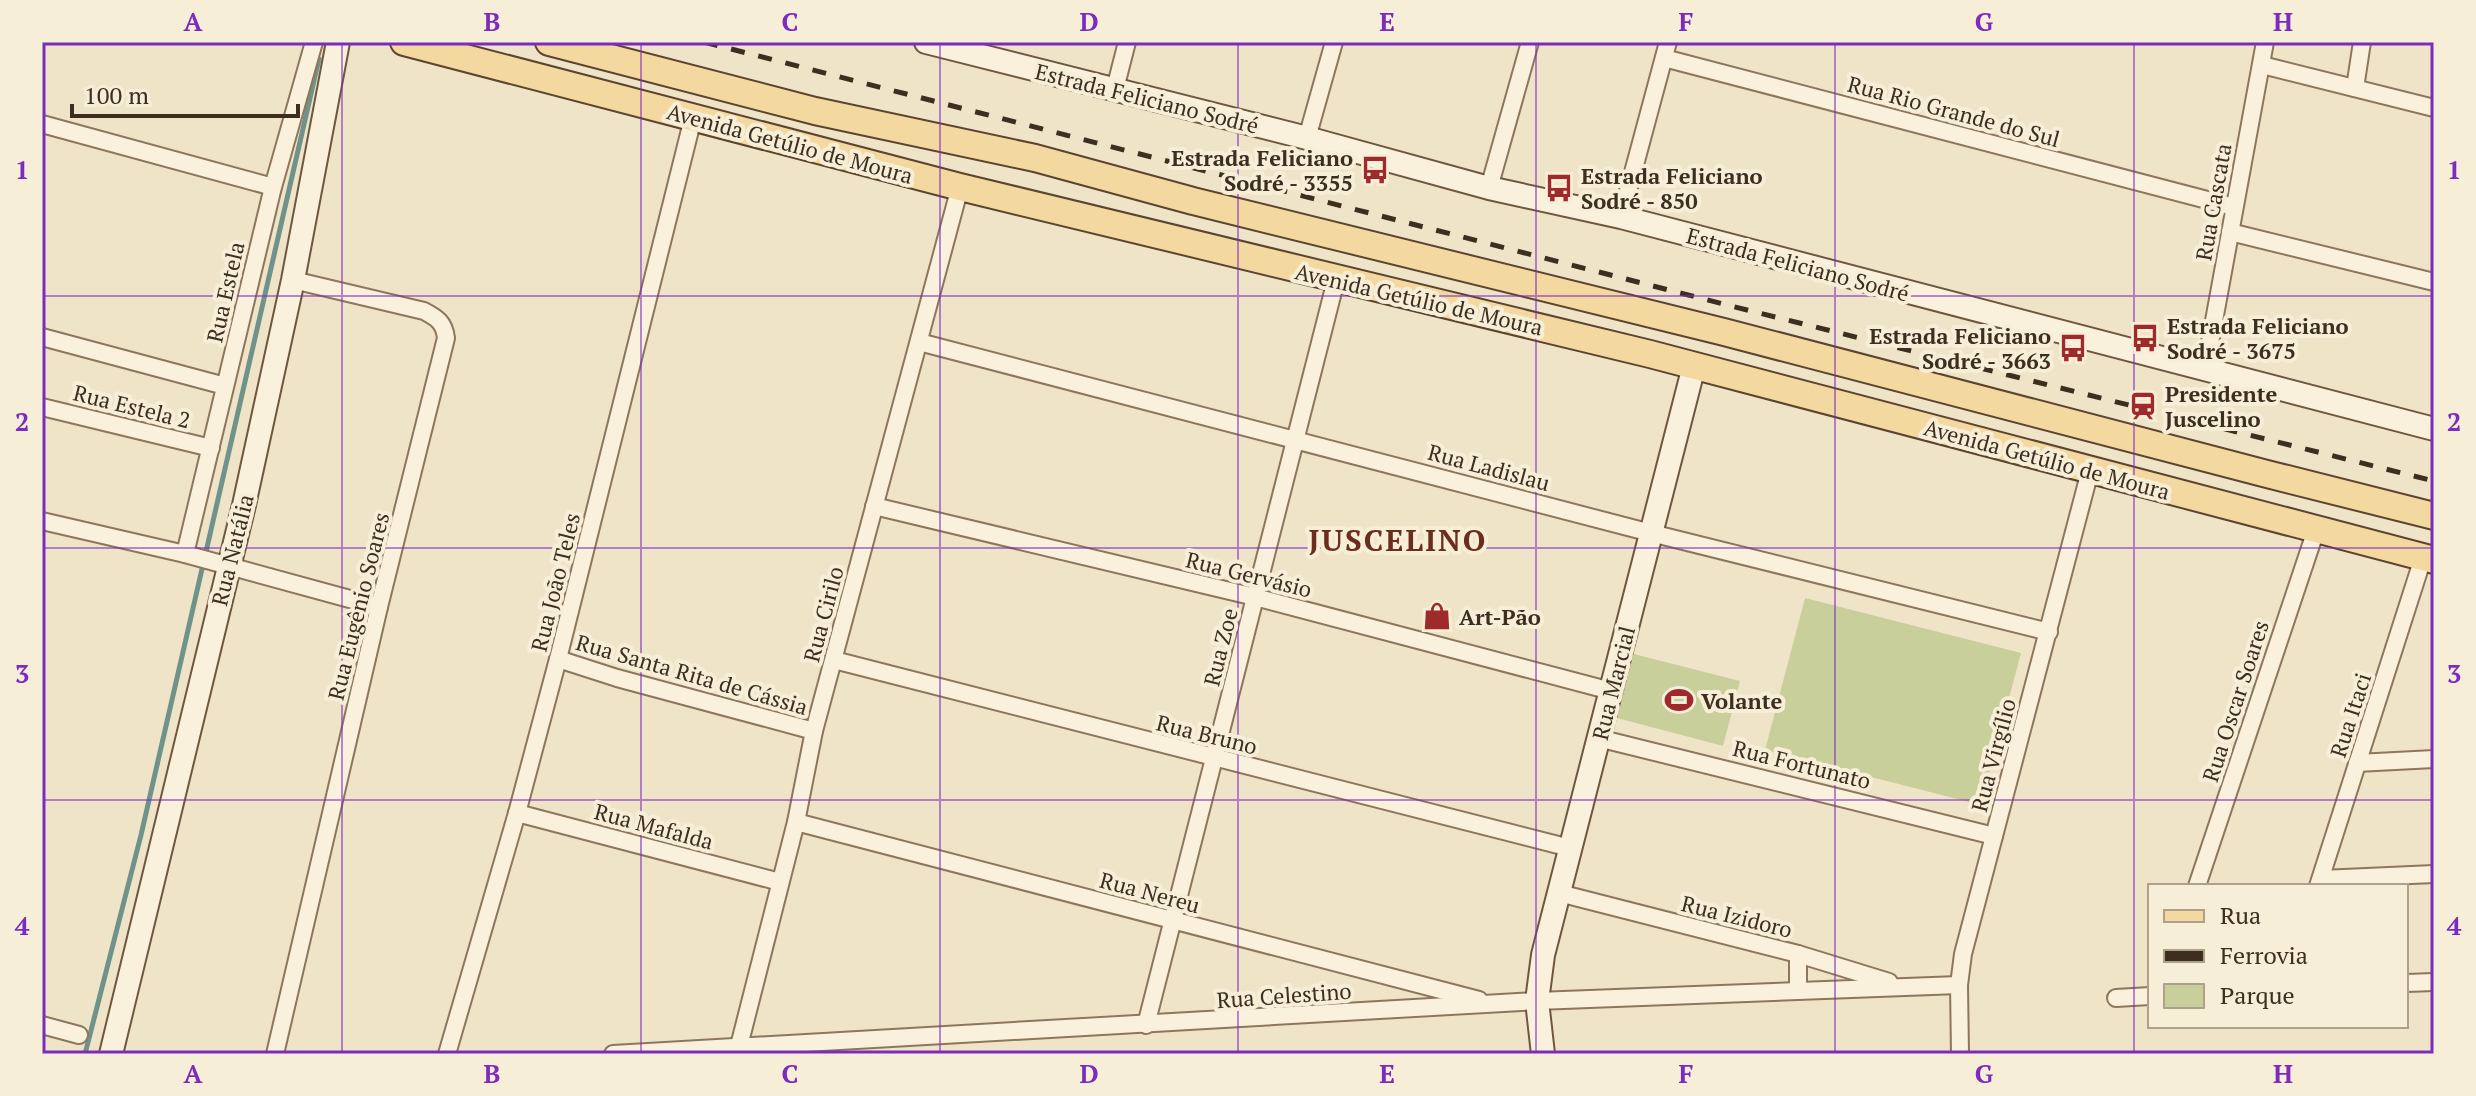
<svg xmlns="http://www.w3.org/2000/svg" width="2476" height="1096" viewBox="0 0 2476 1096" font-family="'PT Serif',serif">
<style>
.green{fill:#c9cf9b}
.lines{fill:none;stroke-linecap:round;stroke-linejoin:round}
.stream{stroke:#6f938a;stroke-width:5}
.street-casing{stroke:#8d765c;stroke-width:20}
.secondary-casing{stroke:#6f573f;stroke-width:26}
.primary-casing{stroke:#5b4430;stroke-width:30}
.street{stroke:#faf1dc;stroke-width:16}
.secondary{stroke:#faf1dc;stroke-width:22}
.primary{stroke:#f3d9a0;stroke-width:26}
.rail{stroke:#3d2e20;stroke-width:5;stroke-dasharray:14 14;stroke-linecap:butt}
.grid{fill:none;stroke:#7b2cbf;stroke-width:2;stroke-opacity:0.55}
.labels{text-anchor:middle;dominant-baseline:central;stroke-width:8;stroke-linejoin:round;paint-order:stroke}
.street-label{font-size:22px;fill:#3d2e20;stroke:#f7eed8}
.poi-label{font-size:22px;font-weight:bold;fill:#3d2e20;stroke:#f7eed8;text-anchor:start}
.district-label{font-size:30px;font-weight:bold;letter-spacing:2px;fill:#6b2e1e;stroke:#f7eed8}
.neatline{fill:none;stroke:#7b2cbf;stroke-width:3}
.grid-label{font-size:26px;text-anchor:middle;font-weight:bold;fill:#7b2cbf}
</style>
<rect width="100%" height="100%" fill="#f0e4c8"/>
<!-- green -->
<g class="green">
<polygon points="1805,598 2021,653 1981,805 1765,750"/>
<polygon points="1634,654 1740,681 1723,746 1617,718"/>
</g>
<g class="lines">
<!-- stream -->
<polyline class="stream" points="85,1054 141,835 319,59"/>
<defs>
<g id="street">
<polyline points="1664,58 2234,207"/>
<polyline points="2262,65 2434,108"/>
<polyline points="2355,88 2362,42"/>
<polyline points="1115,89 1127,42"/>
<polyline points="42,124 273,187"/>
<polyline points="1307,138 1334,42"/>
<polyline points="1489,188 1530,42"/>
<polyline points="1621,217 1668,42"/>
<polyline points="2230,232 2434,282"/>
<polyline points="42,337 225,386"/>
<polyline points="919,342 1651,533 2049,632"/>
<polyline points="2205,370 2265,42"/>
<polyline points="42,407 211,448"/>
<polyline points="874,506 1255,597 1611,691"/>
<polyline points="42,521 185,554 379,607"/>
<polyline points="185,554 273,187 314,42"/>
<polyline points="558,659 617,678 814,731"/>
<polyline points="834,660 1570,848"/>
<polyline points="1598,738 1994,836"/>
<polyline points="2357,763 2434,759"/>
<polyline points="517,813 780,882"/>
<polyline points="796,822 1479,1000"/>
<polyline points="2321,879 2434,874"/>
<polyline points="2197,886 2316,530"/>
<polyline points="2318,886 2423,558"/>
<polyline points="1559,893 1798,954 1889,982"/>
<polyline points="2406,983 2434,982"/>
<polyline points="1798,991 1798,954"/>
<polyline points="2116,998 2150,996"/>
<polyline points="42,1025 79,1035"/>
<polyline points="1146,1025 1336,280"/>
<path d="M275,1054L379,607L446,338C444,322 437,318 424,311L293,280"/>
<polyline points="447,1054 517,813 558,659 693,118"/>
<polyline points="613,1054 1537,1001 1959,985"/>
<polyline points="740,1054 739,1046 796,822 814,731 960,187"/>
<polyline points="1960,1054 1959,985 1963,954 2090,471"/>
</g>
<g id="secondary">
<polyline points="926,42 1307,138 1489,188 1621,217 2434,429"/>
<polyline points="111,1054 244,505 293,280 338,42"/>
<polyline points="1543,1054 1537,1001 1543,955 1694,366"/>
</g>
<g id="primary">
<polyline points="404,42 960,187 1650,354 2434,560"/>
<polyline points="549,42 815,111 1035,158 1193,201 1724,332 2267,474 2434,516"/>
</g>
</defs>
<!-- street casing -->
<use href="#street" class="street-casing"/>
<!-- secondary casing -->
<use href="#secondary" class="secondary-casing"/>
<!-- primary casing -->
<use href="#primary" class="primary-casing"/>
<!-- street -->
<use href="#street" class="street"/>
<!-- secondary -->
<use href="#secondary" class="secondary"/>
<!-- primary -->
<use href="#primary" class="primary"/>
<!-- rail -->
<polyline class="rail" points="704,42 1731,306 2434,481"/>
</g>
<!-- grid -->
<path class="grid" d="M342,42V1054M641,42V1054M940,42V1054M1238,42V1054M1536,42V1054M1835,42V1054M2134,42V1054M42,296H2434M42,548H2434M42,800H2434"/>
<!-- icons -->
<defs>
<symbol id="bus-bare" viewBox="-9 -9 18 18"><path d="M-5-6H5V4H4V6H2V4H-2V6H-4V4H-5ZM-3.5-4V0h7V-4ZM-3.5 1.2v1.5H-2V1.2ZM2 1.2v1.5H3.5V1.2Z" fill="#9e2a2b" stroke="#f7eed8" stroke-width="2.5" paint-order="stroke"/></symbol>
<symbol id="station-bare" viewBox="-9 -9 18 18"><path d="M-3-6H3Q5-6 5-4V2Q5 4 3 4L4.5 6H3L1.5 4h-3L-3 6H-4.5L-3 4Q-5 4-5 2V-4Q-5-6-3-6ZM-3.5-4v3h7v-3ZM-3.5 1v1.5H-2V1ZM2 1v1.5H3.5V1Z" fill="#9e2a2b" stroke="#f7eed8" stroke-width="2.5" paint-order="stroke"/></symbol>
<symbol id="shop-bare" viewBox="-9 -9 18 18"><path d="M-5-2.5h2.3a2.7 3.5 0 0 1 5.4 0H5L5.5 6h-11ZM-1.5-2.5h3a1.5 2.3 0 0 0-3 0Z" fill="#9e2a2b" stroke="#f7eed8" stroke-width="2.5" paint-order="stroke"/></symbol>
<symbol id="stadium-bare" viewBox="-9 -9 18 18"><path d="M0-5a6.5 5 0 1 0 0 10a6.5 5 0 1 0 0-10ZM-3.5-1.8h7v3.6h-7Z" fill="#9e2a2b" stroke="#f7eed8" stroke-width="2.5" paint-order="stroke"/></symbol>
</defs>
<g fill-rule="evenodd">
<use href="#bus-bare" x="1355" y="150" width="40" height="40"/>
<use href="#bus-bare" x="1539" y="168" width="40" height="40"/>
<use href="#bus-bare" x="2125" y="318" width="40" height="40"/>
<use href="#bus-bare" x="2053" y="328" width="40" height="40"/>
<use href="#station-bare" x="2123" y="386" width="40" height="40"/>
<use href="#shop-bare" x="1417" y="596" width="40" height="40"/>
<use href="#stadium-bare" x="1659" y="680" width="40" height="40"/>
</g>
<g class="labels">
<!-- street labels -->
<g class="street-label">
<text transform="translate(1147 98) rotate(14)">Estrada Feliciano Sodré</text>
<text transform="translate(1954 111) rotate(15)">Rua Rio Grande do Sul</text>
<text transform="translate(790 143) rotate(15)">Avenida Getúlio de Moura</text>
<text transform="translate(2213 202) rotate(-80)">Rua Cascata</text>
<text transform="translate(1798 264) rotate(15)">Estrada Feliciano Sodré</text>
<text transform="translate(225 292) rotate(-77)">Rua Estela</text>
<text transform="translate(1419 299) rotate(13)">Avenida Getúlio de Moura</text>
<text transform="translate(132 406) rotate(14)">Rua Estela 2</text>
<text transform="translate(2047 459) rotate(15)">Avenida Getúlio de Moura</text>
<text transform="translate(1489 467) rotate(15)">Rua Ladislau</text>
<text transform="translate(232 550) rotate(-76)">Rua Natália</text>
<text transform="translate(1249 574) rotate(14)">Rua Gervásio</text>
<text transform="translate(555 582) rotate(-76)">Rua João Teles</text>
<text transform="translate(358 606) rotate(-76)">Rua Eugênio Soares</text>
<text transform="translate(823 614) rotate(-75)">Rua Cirilo</text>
<text transform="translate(1220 647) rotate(-76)">Rua Zoe</text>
<text transform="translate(692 674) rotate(16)">Rua Santa Rita de Cássia</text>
<text transform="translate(1613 683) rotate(-76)">Rua Marcial</text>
<text transform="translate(2235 701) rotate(-72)">Rua Oscar Soares</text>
<text transform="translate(2350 715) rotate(-72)">Rua Itaci</text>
<text transform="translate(1207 734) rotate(14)">Rua Bruno</text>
<text transform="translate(1993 755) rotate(-75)">Rua Virgílio</text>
<text transform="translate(1802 764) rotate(14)">Rua Fortunato</text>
<text transform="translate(654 826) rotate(15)">Rua Mafalda</text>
<text transform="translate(1150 892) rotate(15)">Rua Nereu</text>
<text transform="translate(1737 916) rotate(14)">Rua Izidoro</text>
<text transform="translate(1284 995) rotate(-4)">Rua Celestino</text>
</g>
<!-- poi labels -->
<g class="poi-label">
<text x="1353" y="157" text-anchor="end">Estrada Feliciano<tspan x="1353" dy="25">Sodré - 3355</tspan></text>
<text x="1581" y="175">Estrada Feliciano<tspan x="1581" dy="25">Sodré - 850</tspan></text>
<text x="2167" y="325">Estrada Feliciano<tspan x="2167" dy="25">Sodré - 3675</tspan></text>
<text x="2051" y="335" text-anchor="end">Estrada Feliciano<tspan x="2051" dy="25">Sodré - 3663</tspan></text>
<text x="2165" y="393">Presidente<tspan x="2165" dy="25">Juscelino</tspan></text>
<text x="1459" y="616">Art-Pão</text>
<text x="1701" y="700">Volante</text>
</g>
<!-- district labels -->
<g class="district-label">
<text x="1398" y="540">JUSCELINO</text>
</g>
</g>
<!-- border -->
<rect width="2476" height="1096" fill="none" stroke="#f7eed8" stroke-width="88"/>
<!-- legend -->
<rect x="2148" y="884" width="260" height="144" fill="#f7eed8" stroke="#ada18e" stroke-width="2"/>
<rect x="2164" y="910" width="40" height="12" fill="#f3d9a0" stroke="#ada18e" stroke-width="2"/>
<text x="2220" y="924" font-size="24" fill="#3d2e20">Rua</text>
<rect x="2164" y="950" width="40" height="12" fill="#3d2e20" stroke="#ada18e" stroke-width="2"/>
<text x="2220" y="964" font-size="24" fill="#3d2e20">Ferrovia</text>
<rect x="2164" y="984" width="40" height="24" fill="#c9cf9b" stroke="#ada18e" stroke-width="2"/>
<text x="2220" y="1004" font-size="24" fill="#3d2e20">Parque</text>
<!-- scale -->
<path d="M72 104v12h226v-12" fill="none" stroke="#3d2e20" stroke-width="4"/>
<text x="84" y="104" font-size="24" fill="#3d2e20" stroke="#f7eed8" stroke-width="6" paint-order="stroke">100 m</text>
<rect x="44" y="44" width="2388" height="1008" class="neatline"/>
<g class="grid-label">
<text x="193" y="31">A</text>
<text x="492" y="31">B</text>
<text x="790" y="31">C</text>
<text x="1089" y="31">D</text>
<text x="1387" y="31">E</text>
<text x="1686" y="31">F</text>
<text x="1984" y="31">G</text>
<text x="2283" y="31">H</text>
<text x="22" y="179">1</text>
<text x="2454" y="179">1</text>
<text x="22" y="431">2</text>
<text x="2454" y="431">2</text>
<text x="22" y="683">3</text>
<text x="2454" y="683">3</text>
<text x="22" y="935">4</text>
<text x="2454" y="935">4</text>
<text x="193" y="1083">A</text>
<text x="492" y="1083">B</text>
<text x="790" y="1083">C</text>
<text x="1089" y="1083">D</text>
<text x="1387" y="1083">E</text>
<text x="1686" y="1083">F</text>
<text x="1984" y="1083">G</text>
<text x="2283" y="1083">H</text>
</g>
</svg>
